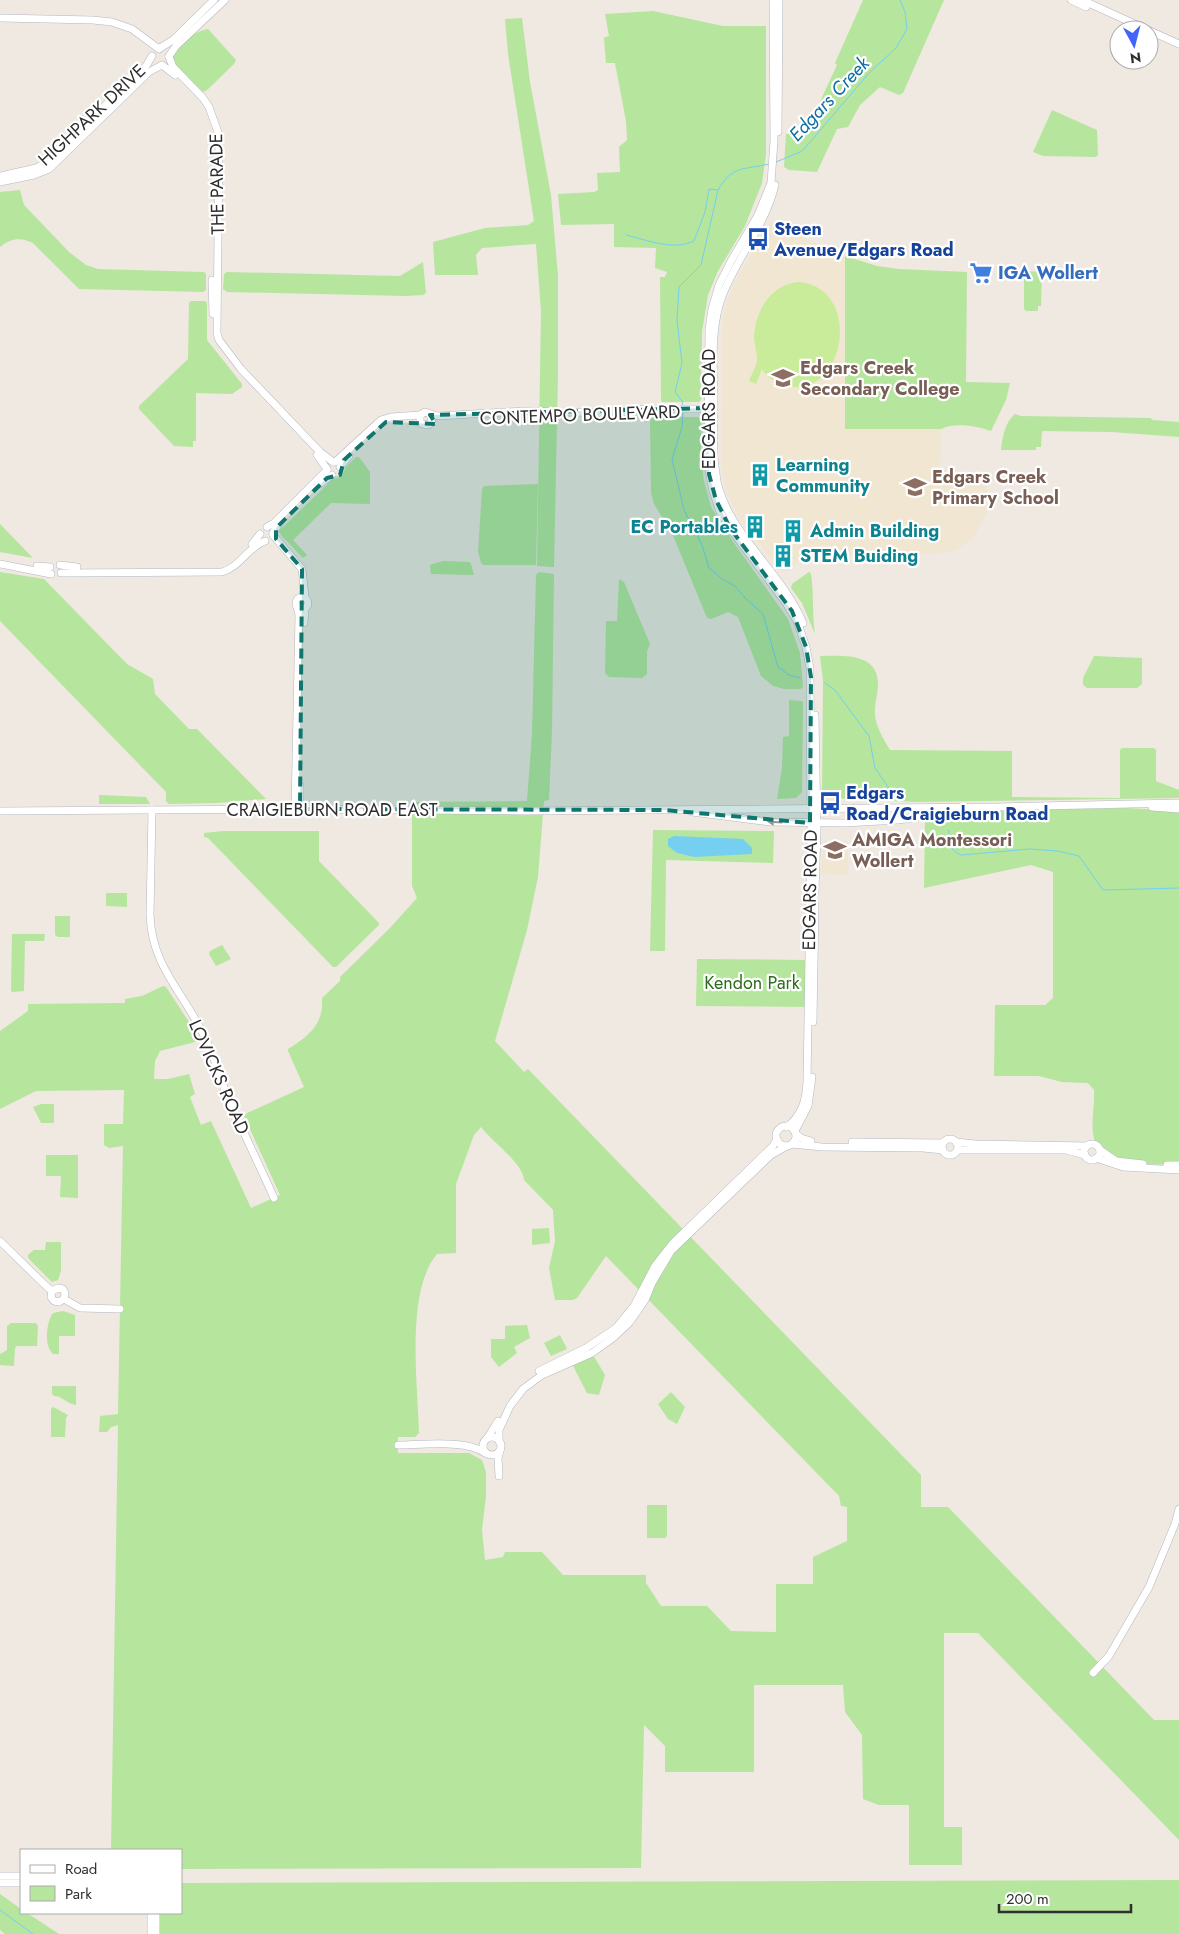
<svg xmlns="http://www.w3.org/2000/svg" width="1179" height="1934" viewBox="0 0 1179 1934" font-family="Jost,sans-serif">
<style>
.education{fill:#f0e6d1}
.green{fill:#b6e59e;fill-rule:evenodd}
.pitch{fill:#c9ec9a}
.water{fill:#75cff0}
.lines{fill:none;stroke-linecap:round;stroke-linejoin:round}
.stream{stroke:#75cff0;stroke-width:1}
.secondary-casing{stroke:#b4b7c1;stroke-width:8}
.secondary{stroke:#fff;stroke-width:7}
.oneway{fill:#969696}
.marked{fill:#0f766e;fill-opacity:0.2;stroke:#0f766e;stroke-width:4;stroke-dasharray:10 6;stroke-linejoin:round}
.labels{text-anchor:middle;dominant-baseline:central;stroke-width:4.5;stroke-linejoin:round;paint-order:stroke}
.street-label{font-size:18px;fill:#2e2e2e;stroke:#fff}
.transit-label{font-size:18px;font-weight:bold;fill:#164399;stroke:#fff;text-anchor:start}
.shop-label{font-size:18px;font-weight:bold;fill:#366cbe;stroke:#fff;text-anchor:start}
.education-label{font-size:18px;font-weight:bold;fill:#785e54;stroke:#fff;text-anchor:start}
.culture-label{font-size:18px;font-weight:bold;fill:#0d838f;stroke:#fff;text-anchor:start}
.park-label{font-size:18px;fill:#2c6e1b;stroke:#fff}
.water-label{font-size:19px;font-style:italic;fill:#0d6fa3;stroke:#fff}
</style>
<rect width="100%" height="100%" fill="#efe9e1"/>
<!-- education -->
<g class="education">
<polygon points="771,222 845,256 845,429 941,429 940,474 986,474 987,512 974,537 956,550 935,554 828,554 816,555 800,561 782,573 742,521 734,508 726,489 721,465 722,324 727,301 740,272 759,242 769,223"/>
<polygon points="824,841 848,841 848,875 821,874"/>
</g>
<!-- green -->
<g class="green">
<polygon points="863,0 944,0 903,93 899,95 880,87 860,105 848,127 837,129 817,172 789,170 784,167 786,134 805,134 837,65 835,63"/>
<polygon points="653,11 723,26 766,26 766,155 762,183 745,226 718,271 708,295 702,332 701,400 699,402 662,402 661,400 660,277 665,277 667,272 655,268 656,248 614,247 614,224 561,225 558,194 594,192 598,190 597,173 620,172 619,147 627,140 626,121 615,63 606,63 604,38 605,37 609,36 605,14"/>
<polygon points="522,18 530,82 551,195 558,276 558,373 554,567 537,566 541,311 536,244 482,248 476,255 478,275 435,275 433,242 485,228 528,225 534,221 508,54 505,19"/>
<path d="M208,29L236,60L234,64L207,90L203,92L174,65L172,55C180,44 194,31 208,29Z"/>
<polygon points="1052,110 1097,130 1098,155 1096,157 1043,156 1033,152"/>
<path d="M20,190L24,205L69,252L86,265L98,269L204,272L206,274V290L203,292L79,289L33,243C21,237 11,238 0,247V192Z"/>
<path d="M845,256L877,266L899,269L967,272L966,382L1010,383L1006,400L991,431C977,426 955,422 941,429H845Z"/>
<polygon points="423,262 426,293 423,295 406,296 227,292 223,289 224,274 227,272 400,276"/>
<polygon points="1027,271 1042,272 1041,306 1038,306 1038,311 1026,311 1024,309 1024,274"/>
<polygon points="191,301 205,301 207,303 207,340 242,384 242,387 232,394 196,393 196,441 193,441 193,447 174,446 139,409 139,406 188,359 189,303"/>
<path d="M1015,414L1021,416L1151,418L1152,420L1179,422V437L1112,432L1042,431L1041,447H1036V450H1001C1002,438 1005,422 1015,414Z"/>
<polygon points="668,417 698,417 701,419 701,459 704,481 711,507 734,543 788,619 800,653 803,687 801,689 784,689 773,686 761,676 738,617 728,612 711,619 707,618 672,533 654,504 651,493 650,420 652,418"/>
<polygon points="356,457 359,457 370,472 370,504 331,503 293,540 307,555 303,558 280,534 279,531 332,480 342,476 346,467"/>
<polygon points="538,484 536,565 483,565 481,563 478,552 482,489 484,486"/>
<polygon points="0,524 33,558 0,552"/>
<polygon points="443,561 469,562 471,564 474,575 431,574 430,565"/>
<polygon points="0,572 44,579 127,664 153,679 155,694 189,729 197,729 266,799 217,803 169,804 166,801 166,792 0,621"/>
<path d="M539,572L554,574L552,730L549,800L544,801L538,877L527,930L495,1041L524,1072L528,1069L921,1475V1507H948L1154,1720H1179V1840L978,1633H944V1827H962V1865H909V1805H879L863,1799L862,1735L845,1712L843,1685H754V1772H665V1746L644,1725L641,1868L181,1869V1850H111L118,1425L111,1427L107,1432H99L100,1416L118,1414L123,1146L109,1148L104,1145V1124H123L124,1090L36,1091L0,1109V1031L28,1011V1004L125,1003V999L142,996L163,986L166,987L200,1039L199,1041L160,1051L155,1061L154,1079H168L189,1074L195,1094L190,1097L201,1125L211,1121L251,1208L280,1195L244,1116L245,1114L304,1087L288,1051V1049C309,1036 324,1024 322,998L340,981V977L390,928L417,898L412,886V802L527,801L532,734L536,575ZM481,1127C492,1142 523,1163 524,1180L553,1210L555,1241L549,1268L555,1300H573L577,1298L606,1256L839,1496L841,1506L847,1507V1541L813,1557V1584H776V1632L731,1631L707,1606H661L646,1583V1575H563L542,1552H505L503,1557L485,1560L482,1530L486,1496V1472L482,1460L469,1453H398V1437H415L419,1433C418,1386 405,1292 437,1254L456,1253V1184L474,1135Z"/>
<path d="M809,572L811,574C814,594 812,614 815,634L802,603L791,588L792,584Z"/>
<polygon points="619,579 624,582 650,644 647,651 647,674 642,678 609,677 605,673 606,621 617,621"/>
<path d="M820,656C842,656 878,652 878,684C878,694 874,704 875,715C876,727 884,740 890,750L1012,751V797L1120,798V750L1122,748H1154L1156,750V781L1179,790V798L917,802L829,798L822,792L823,681Z"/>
<polygon points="1094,656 1142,658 1142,684 1137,688 1087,688 1083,685 1083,678"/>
<polygon points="789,700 801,701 803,702 802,792 796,798 777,799 782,768 783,737 789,736"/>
<polygon points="99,795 146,797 150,804 99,804"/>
<path d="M1127,808L1179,811V1164C1159,1165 1106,1166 1096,1144C1089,1129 1095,1107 1094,1090L1088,1083L1062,1082L1039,1076H994L995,1005H1045L1053,998V872L1031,865L924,888L925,819L996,810Z"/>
<polygon points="653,830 774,831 773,863 666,860 665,951 650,951"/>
<polygon points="223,831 319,831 319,861 379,923 379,925 336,967 333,967 208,838 204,837 204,833"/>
<polygon points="106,893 127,893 127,907 106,906"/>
<polygon points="55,916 70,916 70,937 58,937 55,935"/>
<polygon points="12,934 45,934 44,941 25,941 24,991 12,992 11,990"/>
<polygon points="222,945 231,959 216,966 209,954 210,951"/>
<polygon points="697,959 807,960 806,1007 696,1006"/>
<polygon points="41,1104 54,1104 54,1123 41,1123 33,1107"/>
<polygon points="46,1155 78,1155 78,1198 60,1197 61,1176 46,1176"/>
<polygon points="549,1228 550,1243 532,1245 532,1229"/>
<polygon points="46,1242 61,1242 61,1271 58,1280 52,1282 28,1258 28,1255 34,1250 45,1250"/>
<path d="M63,1311L75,1315V1336H59V1354H53C44,1346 46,1323 53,1313Z"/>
<polygon points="11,1323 36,1323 38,1326 37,1346 17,1346 15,1348 14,1366 0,1365 0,1354 7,1350 7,1326"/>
<polygon points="527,1325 530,1338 514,1347 517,1353 499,1367 491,1357 491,1339 505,1339 505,1326"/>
<polygon points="560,1335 567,1349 551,1356 544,1343"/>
<polygon points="592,1353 605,1375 599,1395 587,1393 571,1362"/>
<path d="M52,1386H76V1405C67,1404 62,1396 54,1396L52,1394Z"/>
<polygon points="671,1392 685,1407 677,1424 668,1419 658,1404"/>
<polygon points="53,1407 68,1415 66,1418 65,1437 51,1437 51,1409"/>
<polygon points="647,1505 667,1505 667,1536 665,1538 647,1538"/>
<polygon points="1179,1880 1179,1934 159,1934 159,1913 181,1913 181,1883"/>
<polygon points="0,1894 21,1909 21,1913 27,1913 59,1934 5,1934 0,1930"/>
</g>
<!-- pitch -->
<path class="pitch" d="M797,282C861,285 848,390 794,387C780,387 770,380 762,369L756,384L749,381C751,375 757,366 757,359C757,351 754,344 754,336C756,310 770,286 797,282Z"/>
<!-- water -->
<polygon class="water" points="674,836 743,839 752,848 752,854 694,857 677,853 668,846 668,839"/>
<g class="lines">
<!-- stream -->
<g class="stream">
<polyline points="776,162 800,152 805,148 869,73 896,48 907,29 905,12 900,0"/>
<path d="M626,235C647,240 673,251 694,241L705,212L709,189L718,190"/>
<path d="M683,406L682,401L675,392L682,363L677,320L679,287L701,265L718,190C732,165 744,170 769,164"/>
<polyline points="683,413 682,427 672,459 684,510 702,545 709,568 722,579 735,586 745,598 763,614 778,667 789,675 800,678"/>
<polyline points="825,683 835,690 869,736 875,768 895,797"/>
<path d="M949,830C949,841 949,850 961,855L1030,849L1058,851L1079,856L1103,890L1179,888"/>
<polyline points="0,1910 33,1934"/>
</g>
<defs>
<g id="secondary">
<path d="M773,0L774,141L771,183L758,215L731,261L719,285L712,309L709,329L708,465L713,491L720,512L730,528L786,603L797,621L806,647L810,668L811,833L807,1082C806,1101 802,1115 787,1127"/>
<polyline points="1071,0 1086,7"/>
<polyline points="1082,0 1179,44"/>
<polyline points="0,18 93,20 112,22 132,29 159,49"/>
<polyline points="160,48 173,40 214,0"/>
<polyline points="169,56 176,46 225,0"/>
<polyline points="169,57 173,67 203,98 209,107 219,135 217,333 219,340 241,369 320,452 333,462"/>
<polyline points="162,65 175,75"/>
<polyline points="778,132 779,0"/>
<polyline points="0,176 36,168 47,162 146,66 152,56"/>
<polyline points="0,182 34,175 49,169 149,72 160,66"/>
<path d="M775,185C765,226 738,256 723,294C709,329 714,370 714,406C714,429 712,452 716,474C717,486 721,496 726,507C746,548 785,580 803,623"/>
<polyline points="212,280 213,314"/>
<polyline points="430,415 432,420 430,424 426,425 420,423 420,415 425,412 438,416 524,411 611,413 645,409 711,409"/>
<polyline points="317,455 327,469"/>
<polyline points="335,462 381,420 391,417 420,415"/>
<polyline points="340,467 349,456"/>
<polyline points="320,484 332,475"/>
<polyline points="267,527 274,523 327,470"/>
<polyline points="273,533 280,522"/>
<polyline points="273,535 302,569 305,597"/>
<polyline points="252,544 260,534"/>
<polyline points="0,564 51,574"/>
<polyline points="60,565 77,567"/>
<polyline points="37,566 50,567"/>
<path d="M61,573L222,572C240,567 248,547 265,541"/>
<circle cx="302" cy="603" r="6"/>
<polyline points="304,623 305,608"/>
<polyline points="300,786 300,809"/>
<polyline points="1152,807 1179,809"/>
<polyline points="295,809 299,615 297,607"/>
<path d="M152,810L150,915C152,968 184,992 204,1036C213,1053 218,1072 225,1090C240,1126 258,1162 274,1198"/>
<polyline points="0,811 295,809 525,811 998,807 1179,803"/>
<polyline points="692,812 770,822 844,823 898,820 968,810"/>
<polyline points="815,892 817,831 815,715"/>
<polyline points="813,1022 815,905"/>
<circle cx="786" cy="1136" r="10"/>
<polyline points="795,1131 808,1106 812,1077"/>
<polyline points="796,1134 801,1138 811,1141"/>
<circle cx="950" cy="1147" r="8"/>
<polyline points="852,1142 943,1143"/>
<polyline points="956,1142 975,1144 1087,1146"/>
<polyline points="792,1144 822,1147 923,1148 943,1150"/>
<circle cx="1092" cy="1152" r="8"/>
<polyline points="957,1150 1066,1150 1085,1155"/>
<polyline points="1100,1150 1116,1161 1143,1164"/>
<polyline points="1096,1158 1123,1167 1179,1170"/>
<polyline points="1167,1165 1179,1165"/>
<polyline points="0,1241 46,1286 52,1291 58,1288 63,1289 65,1293 64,1299"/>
<polyline points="52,1291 51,1297 54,1301 59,1302 64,1299"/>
<polyline points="64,1299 80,1308 120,1309"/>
<polyline points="539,1371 586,1348 616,1328 634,1306 655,1266 673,1243 773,1146 777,1139"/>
<circle cx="492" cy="1446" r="9"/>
<polyline points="488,1437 498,1421"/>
<polyline points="499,1441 499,1430 510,1406 523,1389 542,1375 592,1353 613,1338 629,1323 639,1309 646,1298 652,1283 671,1251 771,1155 787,1146"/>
<path d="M398,1445C420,1445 467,1439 485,1453"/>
<polyline points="499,1476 498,1458 500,1451"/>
<polyline points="1093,1673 1109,1656 1149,1587 1175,1524 1179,1509"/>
<polyline points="0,1876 21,1876"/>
<polyline points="0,1883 21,1883"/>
<polyline points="151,1934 151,1913"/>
<polyline points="156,1934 156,1913"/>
</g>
</defs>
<!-- secondary casing -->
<use href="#secondary" class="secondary-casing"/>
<!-- secondary -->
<use href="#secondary" class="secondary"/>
</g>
<!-- one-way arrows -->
<defs><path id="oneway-solid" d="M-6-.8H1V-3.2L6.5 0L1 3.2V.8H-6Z" transform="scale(1.25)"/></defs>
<use class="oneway" href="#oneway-solid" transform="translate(775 822) rotate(-177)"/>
<!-- marked area -->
<path class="marked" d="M708,408L709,474L716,500L730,528L792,611L806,647L811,677L810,823L664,810L300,809L302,569L276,539V528L327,478L340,475L344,460L386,422L436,424L430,415Z"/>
<!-- icons -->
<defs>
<symbol id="bus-bare" viewBox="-9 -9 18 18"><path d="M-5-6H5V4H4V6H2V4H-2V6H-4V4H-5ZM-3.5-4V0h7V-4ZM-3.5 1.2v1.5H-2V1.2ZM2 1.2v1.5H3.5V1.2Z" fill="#1a4fb4" stroke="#fff" stroke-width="2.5" paint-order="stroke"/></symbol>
<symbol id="supermarket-bare" viewBox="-9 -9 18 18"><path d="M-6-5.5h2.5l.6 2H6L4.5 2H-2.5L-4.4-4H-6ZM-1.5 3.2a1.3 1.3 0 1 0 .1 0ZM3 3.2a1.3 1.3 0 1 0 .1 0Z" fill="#3f7fe0" stroke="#fff" stroke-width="2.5" paint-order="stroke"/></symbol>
<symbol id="school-bare" viewBox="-9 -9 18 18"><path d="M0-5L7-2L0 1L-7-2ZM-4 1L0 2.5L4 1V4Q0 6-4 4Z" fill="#8d6e63" stroke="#fff" stroke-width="2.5" paint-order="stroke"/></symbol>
<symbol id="building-bare" viewBox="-9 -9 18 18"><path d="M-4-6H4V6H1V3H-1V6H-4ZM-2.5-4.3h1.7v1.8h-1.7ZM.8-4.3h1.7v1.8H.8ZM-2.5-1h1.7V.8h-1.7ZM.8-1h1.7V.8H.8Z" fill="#0f9aa8" stroke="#fff" stroke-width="2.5" paint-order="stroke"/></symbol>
</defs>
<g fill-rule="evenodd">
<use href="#bus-bare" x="742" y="223" width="32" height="32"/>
<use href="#supermarket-bare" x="965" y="257" width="32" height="32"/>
<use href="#school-bare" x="767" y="362" width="32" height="32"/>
<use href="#building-bare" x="744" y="459" width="32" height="32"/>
<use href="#school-bare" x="899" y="471" width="32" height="32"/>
<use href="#building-bare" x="739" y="511" width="32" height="32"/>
<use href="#building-bare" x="777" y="515" width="32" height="32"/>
<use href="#building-bare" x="767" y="540" width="32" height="32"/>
<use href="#bus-bare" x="814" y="787" width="32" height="32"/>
<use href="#school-bare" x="819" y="834" width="32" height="32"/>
</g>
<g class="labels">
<!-- street labels -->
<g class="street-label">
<text transform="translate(92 115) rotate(-43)">HIGHPARK DRIVE</text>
<text transform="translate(217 184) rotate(-91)">THE PARADE</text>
<text transform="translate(709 409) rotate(-90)">EDGARS ROAD</text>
<text transform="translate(580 415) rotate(-2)">CONTEMPO BOULEVARD</text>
<text x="332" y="810">CRAIGIEBURN ROAD EAST</text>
<text transform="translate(810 890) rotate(-89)">EDGARS ROAD</text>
<text transform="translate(219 1077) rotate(66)">LOVICKS ROAD</text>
</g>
<!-- transit labels -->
<g class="transit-label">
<text x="774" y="229">Steen<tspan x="774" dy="21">Avenue/Edgars Road</tspan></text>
<text x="846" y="793">Edgars<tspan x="846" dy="21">Road/Craigieburn Road</tspan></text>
</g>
<!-- shop labels -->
<g class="shop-label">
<text x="998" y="273">IGA Wollert</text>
</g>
<!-- education labels -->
<g class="education-label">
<text x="800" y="368">Edgars Creek<tspan x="800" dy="21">Secondary College</tspan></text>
<text x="932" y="477">Edgars Creek<tspan x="932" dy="21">Primary School</tspan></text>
<text x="852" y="840">AMIGA Montessori<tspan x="852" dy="21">Wollert</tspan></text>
</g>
<!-- culture labels -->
<g class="culture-label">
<text x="776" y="465">Learning<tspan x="776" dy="21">Community</tspan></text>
<text x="738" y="527" text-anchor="end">EC Portables</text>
<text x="810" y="531">Admin Building</text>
<text x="800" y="556">STEM Buiding</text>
</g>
<!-- park labels -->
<g class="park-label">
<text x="752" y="983">Kendon Park</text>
</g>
<!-- water labels -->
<g class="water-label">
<text transform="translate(829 99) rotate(-47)">Edgars Creek</text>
</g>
</g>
<!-- legend -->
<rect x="20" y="1849" width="162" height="65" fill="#ffffff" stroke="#ababab"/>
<rect x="30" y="1865" width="25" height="8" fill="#ffffff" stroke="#ababab"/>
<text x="65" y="1874" font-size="15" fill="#2e2e2e">Road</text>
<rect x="30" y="1886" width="25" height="15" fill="#b6e59e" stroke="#ababab"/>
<text x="65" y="1899" font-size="15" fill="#2e2e2e">Park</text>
<!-- north arrow -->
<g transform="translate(1134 45) rotate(173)"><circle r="24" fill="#ffffff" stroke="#ababab"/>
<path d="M0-4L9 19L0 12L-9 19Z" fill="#4264fb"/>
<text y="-8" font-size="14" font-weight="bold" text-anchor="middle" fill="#2e2e2e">N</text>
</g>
<!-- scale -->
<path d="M999 1904v8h132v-8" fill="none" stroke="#2e2e2e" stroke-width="2.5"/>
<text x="1006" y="1904" font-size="15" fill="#2e2e2e" stroke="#ffffff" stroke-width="4" paint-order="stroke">200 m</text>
</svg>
